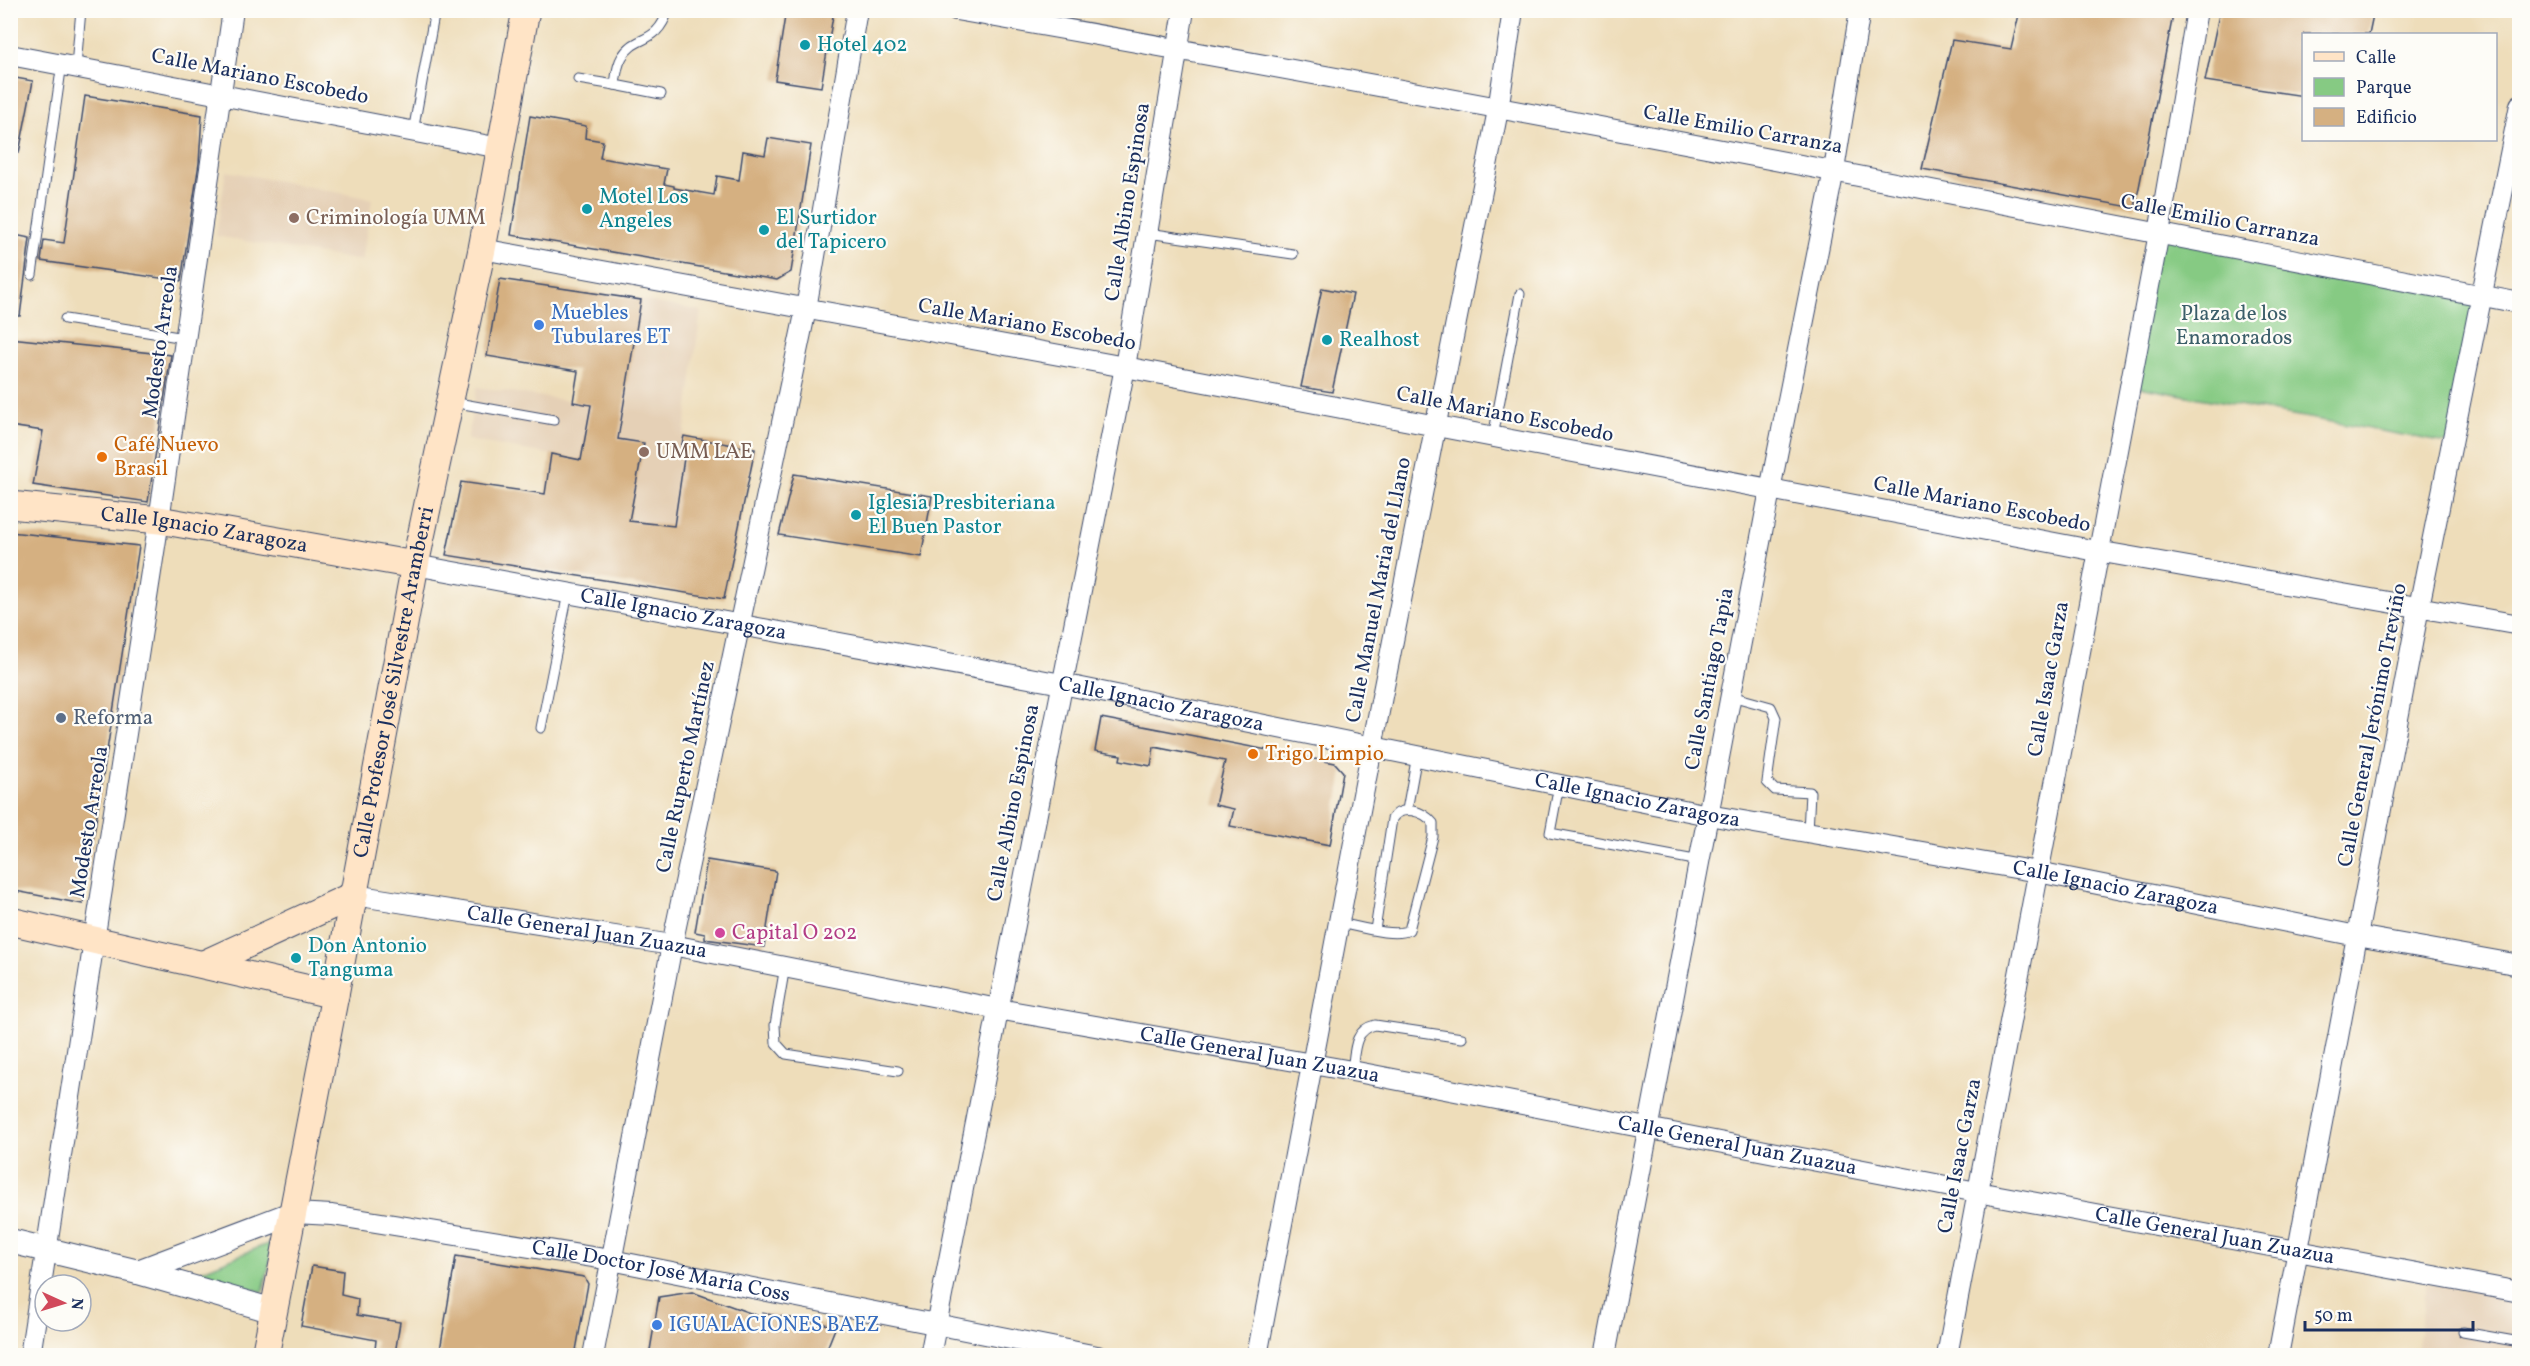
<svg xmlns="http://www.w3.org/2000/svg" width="2530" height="1366" viewBox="0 0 2530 1366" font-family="Vollkorn,serif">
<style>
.built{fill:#e5d0b6}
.green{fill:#86ca83;stroke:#507c70;stroke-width:1.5}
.building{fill:#d5b081}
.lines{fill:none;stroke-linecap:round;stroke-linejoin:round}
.service-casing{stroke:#3b496c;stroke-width:11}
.minor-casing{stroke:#3b496c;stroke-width:22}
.tertiary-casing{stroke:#3b496c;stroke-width:26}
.secondary-casing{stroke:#3b496c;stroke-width:29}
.service{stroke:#fff;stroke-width:9}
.minor{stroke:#fff;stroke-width:20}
.tertiary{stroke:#fff;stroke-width:24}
.secondary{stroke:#ffe4c6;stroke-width:27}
.culture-dot{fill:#0f9aa8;stroke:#fdfcf7;stroke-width:2}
.education-dot{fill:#8d6e63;stroke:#fdfcf7;stroke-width:2}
.shop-dot{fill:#3f7fe0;stroke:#fdfcf7;stroke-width:2}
.food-dot{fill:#e8710a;stroke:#fdfcf7;stroke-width:2}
.service-dot{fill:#5c6f8a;stroke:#fdfcf7;stroke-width:2}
.hotel-dot{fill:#d1479c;stroke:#fdfcf7;stroke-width:2}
.labels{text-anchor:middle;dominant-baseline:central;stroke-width:4.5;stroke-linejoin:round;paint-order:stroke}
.culture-label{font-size:21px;fill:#0d838f;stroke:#fdfcf7;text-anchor:start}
.street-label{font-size:21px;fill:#1b2f5e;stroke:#fdfcf7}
.education-label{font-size:21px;fill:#785e54;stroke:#fdfcf7;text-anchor:start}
.shop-label{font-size:21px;fill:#366cbe;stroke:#fdfcf7;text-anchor:start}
.park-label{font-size:21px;fill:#3b5e69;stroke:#fdfcf7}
.food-label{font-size:21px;fill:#c56008;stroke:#fdfcf7;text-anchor:start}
.service-label{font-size:21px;fill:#4e5e75;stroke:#fdfcf7;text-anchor:start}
.hotel-label{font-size:21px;fill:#b23c85;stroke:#fdfcf7;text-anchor:start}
</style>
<rect width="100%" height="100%" fill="#fdfcf7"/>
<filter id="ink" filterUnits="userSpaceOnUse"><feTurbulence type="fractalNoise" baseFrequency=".0167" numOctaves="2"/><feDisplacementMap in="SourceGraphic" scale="12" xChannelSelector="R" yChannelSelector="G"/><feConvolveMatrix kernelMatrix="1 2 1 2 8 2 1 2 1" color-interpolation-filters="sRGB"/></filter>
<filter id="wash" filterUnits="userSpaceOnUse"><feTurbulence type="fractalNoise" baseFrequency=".008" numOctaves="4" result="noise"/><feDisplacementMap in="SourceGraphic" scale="24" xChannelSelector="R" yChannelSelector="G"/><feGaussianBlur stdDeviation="1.35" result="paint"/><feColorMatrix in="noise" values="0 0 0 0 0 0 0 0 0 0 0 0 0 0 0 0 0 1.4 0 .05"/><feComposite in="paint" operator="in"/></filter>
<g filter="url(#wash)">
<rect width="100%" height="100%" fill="#eeddba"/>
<!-- built -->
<g class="built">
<polygon points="226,171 372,199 362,261 216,236"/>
<polygon points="641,300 701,311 684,436 755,449 724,599 562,574 576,459 467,440 477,387 623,409"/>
<polygon points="2427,1284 2519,1299 2519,1355 2415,1356"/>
</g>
<!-- green -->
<g class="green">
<polygon points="2159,233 2482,296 2452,444 2127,385"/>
<polygon points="275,1241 263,1292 193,1274"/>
</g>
<g id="blocks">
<!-- building -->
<g class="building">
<polygon points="786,10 834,10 821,87 775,80"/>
<polygon points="2020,10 2174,10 2135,208 1922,169 1952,40 2011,49"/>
<polygon points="2220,10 2374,10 2369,34 2304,34 2304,96 2205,81"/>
<polygon points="10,77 33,81 19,153 10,152"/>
<polygon points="85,96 202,115 199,163 181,281 41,261 44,240 64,243"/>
<polygon points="530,116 586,126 585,138 603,141 600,158 667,169 664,184 674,186 674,188 714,195 717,176 739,180 743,151 765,155 768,138 811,145 791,272 777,280 511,235"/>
<polygon points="10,234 30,238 20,316 10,316"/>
<polygon points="500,279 641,300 618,439 644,443 629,521 674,526 684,458 681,448 684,436 755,449 724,599 446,555 461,482 545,494 551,454 581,460 591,405 573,402 578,371 487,356"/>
<polygon points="1322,288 1353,294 1332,392 1301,387"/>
<polygon points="10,338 171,355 148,502 33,485 43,431 10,426"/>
<polygon points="794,474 932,496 921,557 779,535"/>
<polygon points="10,532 139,546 83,904 10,890"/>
<polygon points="1101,718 1335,763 1343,772 1330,845 1230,826 1234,809 1215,805 1225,761 1154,747 1151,766 1120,760 1121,755 1095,751"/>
<polygon points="707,860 776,871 764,947 705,939 705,934 695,932"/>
<polygon points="456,1256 584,1277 588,1284 575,1356 439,1356"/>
<polygon points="312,1266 343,1271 341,1295 358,1299 357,1315 400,1322 395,1354 375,1350 376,1340 301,1326"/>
<polygon points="692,1292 761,1317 762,1313 836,1326 824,1356 649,1356 659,1297"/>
</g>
</g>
</g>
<g filter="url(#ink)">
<use href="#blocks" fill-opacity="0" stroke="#3b496c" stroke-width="1.5"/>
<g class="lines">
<defs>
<g id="service">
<polyline points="76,66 81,10"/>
<polyline points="578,79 615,85"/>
<path d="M661,94L615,85C616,76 617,65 622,57C635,34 657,46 668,10"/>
<polyline points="413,132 435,10"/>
<polyline points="1148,233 1293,254"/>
<polyline points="32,275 62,63"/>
<polyline points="65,319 185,338"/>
<polyline points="452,402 554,420"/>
<polyline points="1493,437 1520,294"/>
<polyline points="1731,696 1771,707 1776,718 1767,782 1775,790 1810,792 1808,832"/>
<polyline points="541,728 568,593"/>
<polyline points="1559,785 1550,833 1700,861"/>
<polyline points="1407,810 1417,755"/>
<path d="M1339,923C1356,926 1395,938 1409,930L1433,837V823C1424,811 1401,804 1392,819L1375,930"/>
<polyline points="785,966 775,1025 776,1043 786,1054 898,1071"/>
<path d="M1352,1071C1355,1052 1353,1030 1375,1025L1462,1038"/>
<polyline points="2463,1332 2520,1342"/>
</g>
<g id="minor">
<path d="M956,10C1478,101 1999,203 2520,303"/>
<polyline points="10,55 500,148"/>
<polyline points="482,249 1125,367 2097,551 2520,625"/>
<path id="s1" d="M415,565L1062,684L1708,815L2038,872L2357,936L2520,965"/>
<path id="s2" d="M354,895L672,945L998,1009L1352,1071L1977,1192L2520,1292"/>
<path id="s3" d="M294,1213L332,1215L611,1260L1097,1356"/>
<polyline points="30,1356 159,520 233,10"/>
<polyline points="593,1356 672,945 806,309 857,10"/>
<polyline points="930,1356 1125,367 1184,10"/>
<polyline points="1257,1356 1372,747 1498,110 1513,10"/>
<polyline points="1605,1356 1770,490 1834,170 1860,10"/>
<polyline points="1947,1356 2159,233 2197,10"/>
<polyline points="2278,1356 2419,607 2520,105"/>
</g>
<g id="tertiary">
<polyline points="10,1241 138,1272 274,1311"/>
<polyline points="138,1272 294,1213"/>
</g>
<g id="secondary">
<path id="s4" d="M10,505L159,520L415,565"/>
<polyline points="10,921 335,995"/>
<polyline points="204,964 354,895"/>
<path id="s5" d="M265,1356L335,995L415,565L482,249L526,10"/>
</g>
</defs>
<!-- service casing -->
<use href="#service" class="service-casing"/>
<!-- minor casing -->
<use href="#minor" class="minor-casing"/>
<!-- tertiary casing -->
<use href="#tertiary" class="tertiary-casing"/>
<!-- secondary casing -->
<use href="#secondary" class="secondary-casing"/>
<!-- service -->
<use href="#service" class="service"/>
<!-- minor -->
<use href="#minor" class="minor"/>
<!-- tertiary -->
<use href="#tertiary" class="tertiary"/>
<!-- secondary -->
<use href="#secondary" class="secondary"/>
</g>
</g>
<!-- markers -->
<g class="culture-dot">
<circle cx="805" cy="45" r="6"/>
<circle cx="587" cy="209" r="6"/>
<circle cx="764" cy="230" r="6"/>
<circle cx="1327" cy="340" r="6"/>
<circle cx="856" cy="515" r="6"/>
<circle cx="296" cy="958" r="6"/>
</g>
<g class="education-dot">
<circle cx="294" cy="218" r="6"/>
<circle cx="644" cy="452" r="6"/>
</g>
<g class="shop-dot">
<circle cx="539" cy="325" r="6"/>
<circle cx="657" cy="1325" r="6"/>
</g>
<g class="food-dot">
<circle cx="102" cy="457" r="6"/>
<circle cx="1253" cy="754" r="6"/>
</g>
<circle class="service-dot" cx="61" cy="718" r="6"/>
<circle class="hotel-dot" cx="720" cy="933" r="6"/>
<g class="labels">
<!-- culture labels -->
<g class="culture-label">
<text x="817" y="45">Hotel 402</text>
<text x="599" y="197">Motel Los<tspan x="599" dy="24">Angeles</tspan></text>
<text x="776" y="218">El Surtidor<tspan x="776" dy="24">del Tapicero</tspan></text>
<text x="1339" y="340">Realhost</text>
<text x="868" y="503">Iglesia Presbiteriana<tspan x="868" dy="24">El Buen Pastor</tspan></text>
<text x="308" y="946">Don Antonio<tspan x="308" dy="24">Tanguma</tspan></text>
</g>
<!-- street labels -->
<g class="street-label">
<text transform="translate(260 77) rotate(11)">Calle Mariano Escobedo</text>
<text transform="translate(1743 130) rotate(10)">Calle Emilio Carranza</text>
<text transform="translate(1128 202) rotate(-81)">Calle Albino Espinosa</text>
<text transform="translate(2220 221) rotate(11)">Calle Emilio Carranza</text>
<text transform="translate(1027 325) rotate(10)">Calle Mariano Escobedo</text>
<text transform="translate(161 342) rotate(-82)">Modesto Arreola</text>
<text transform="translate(1505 415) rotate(11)">Calle Mariano Escobedo</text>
<text transform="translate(1982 505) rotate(11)">Calle Mariano Escobedo</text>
<text stroke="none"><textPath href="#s4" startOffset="196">Calle Ignacio Zaragoza</textPath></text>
<text transform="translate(1379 590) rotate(-79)">Calle Manuel Maria del Llano</text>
<text stroke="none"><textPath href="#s1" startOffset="273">Calle Ignacio Zaragoza</textPath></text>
<text transform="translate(1710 679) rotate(-79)">Calle Santiago Tapia</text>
<text transform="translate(2049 679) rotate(-80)">Calle Isaac Garza</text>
<text stroke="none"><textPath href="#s5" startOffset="686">Calle Profesor José Silvestre Aramberri</textPath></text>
<text stroke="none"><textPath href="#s1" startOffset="759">Calle Ignacio Zaragoza</textPath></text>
<text transform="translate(2373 725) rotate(-79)">Calle General Jerónimo Treviño</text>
<text transform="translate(686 767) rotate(-78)">Calle Ruperto Martínez</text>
<text stroke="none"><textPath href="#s1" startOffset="1245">Calle Ignacio Zaragoza</textPath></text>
<text transform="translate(1014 803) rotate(-79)">Calle Albino Espinosa</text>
<text transform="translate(90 822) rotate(-81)">Modesto Arreola</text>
<text stroke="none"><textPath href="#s1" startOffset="1731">Calle Ignacio Zaragoza</textPath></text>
<text stroke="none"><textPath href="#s2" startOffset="236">Calle General Juan Zuazua</textPath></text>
<text stroke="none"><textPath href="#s2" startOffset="920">Calle General Juan Zuazua</textPath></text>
<text stroke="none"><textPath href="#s2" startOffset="1406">Calle General Juan Zuazua</textPath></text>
<text transform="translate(1960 1156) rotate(-79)">Calle Isaac Garza</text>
<text stroke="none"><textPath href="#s2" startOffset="1892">Calle General Juan Zuazua</textPath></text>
<text stroke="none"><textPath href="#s3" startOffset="372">Calle Doctor José María Coss</textPath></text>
</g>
<!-- education labels -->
<g class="education-label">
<text x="306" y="218">Criminología UMM</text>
<text x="656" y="452">UMM LAE</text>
</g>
<!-- shop labels -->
<g class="shop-label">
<text x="551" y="313">Muebles<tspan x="551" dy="24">Tubulares ET</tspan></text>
<text x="669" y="1325">IGUALACIONES BAEZ</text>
</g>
<!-- park labels -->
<g class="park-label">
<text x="2234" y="314">Plaza de los<tspan x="2234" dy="24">Enamorados</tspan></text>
</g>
<!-- food labels -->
<g class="food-label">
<text x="114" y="445">Café Nuevo<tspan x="114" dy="24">Brasil</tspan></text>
<text x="1265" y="754">Trigo Limpio</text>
</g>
<!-- service labels -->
<g class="service-label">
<text x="73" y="718">Reforma</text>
</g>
<!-- hotel labels -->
<g class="hotel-label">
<text x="732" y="933">Capital O 202</text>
</g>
</g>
<!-- margin -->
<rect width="2530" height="1366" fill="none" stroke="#fdfcf7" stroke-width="36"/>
<!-- legend -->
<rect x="2302" y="33" width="195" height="108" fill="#fdfcf7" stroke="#a3aaba" stroke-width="1.5"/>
<rect x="2314" y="52" width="30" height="9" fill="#ffe4c6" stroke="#a3aaba" stroke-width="1.5"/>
<text x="2356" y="63" font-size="18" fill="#1b2f5e">Calle</text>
<rect x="2314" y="78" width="30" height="18" fill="#86ca83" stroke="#a3aaba" stroke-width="1.5"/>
<text x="2356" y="93" font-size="18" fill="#1b2f5e">Parque</text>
<rect x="2314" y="108" width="30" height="18" fill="#d5b081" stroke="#a3aaba" stroke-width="1.5"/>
<text x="2356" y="123" font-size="18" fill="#1b2f5e">Edificio</text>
<!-- north arrow -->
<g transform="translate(63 1303) rotate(94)"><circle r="28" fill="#fdfcf7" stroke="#a3aaba" stroke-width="1.5"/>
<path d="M0-4.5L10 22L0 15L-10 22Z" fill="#d1495b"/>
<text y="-9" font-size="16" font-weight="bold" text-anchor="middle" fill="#1b2f5e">N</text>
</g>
<!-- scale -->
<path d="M2305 1321v9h168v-9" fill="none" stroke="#1b2f5e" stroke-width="3"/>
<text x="2314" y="1321" font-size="18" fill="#1b2f5e" stroke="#fdfcf7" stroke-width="4.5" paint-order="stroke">50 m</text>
</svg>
